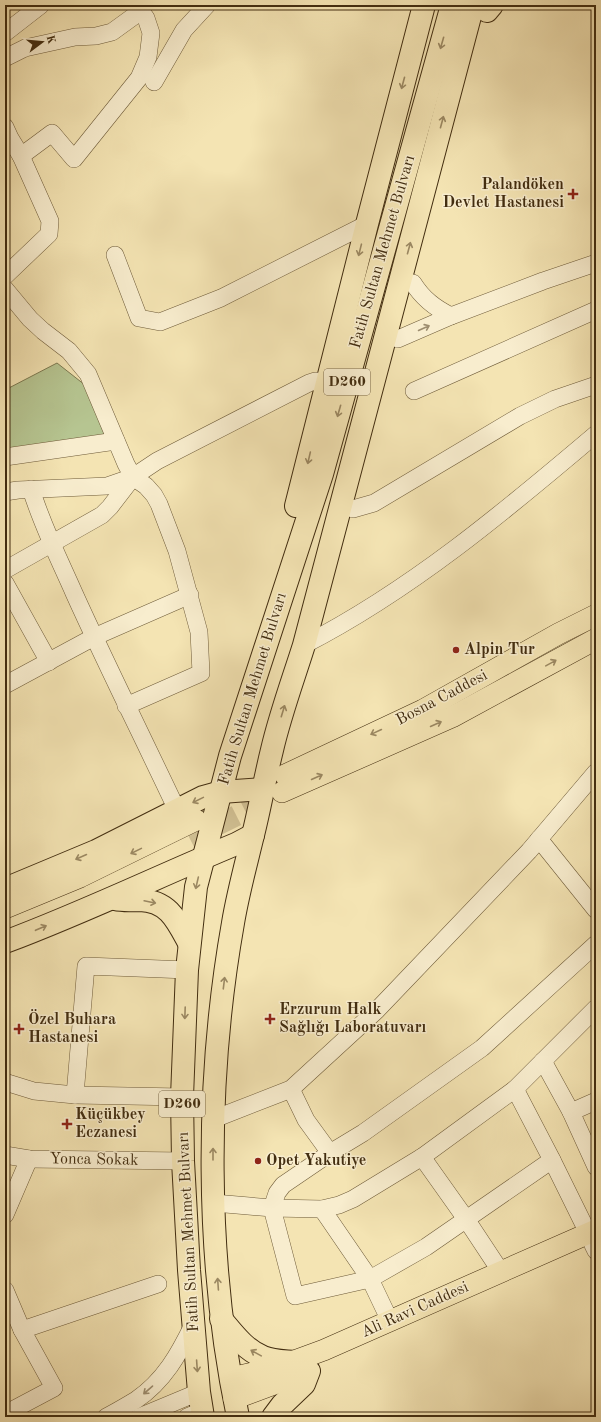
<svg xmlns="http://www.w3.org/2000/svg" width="601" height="1422" viewBox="0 0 601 1422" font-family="'Old Standard TT',serif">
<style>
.green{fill:#b6c591;stroke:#7c7950}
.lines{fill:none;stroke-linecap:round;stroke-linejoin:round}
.major-tunnel{stroke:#d0bf92;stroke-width:21;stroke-dasharray:21 10;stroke-linecap:butt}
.minor-casing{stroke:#6e5b39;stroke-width:18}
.major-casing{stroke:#422d10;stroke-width:22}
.highway-casing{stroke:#422d10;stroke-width:24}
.minor{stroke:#f8edce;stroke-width:17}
.major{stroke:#f4e4b3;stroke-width:21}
.highway{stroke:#f4e4b3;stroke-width:22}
.oneway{stroke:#9b8862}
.oneway2{stroke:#9d8d6f}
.poi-dot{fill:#8f2418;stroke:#f8edce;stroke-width:1.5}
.labels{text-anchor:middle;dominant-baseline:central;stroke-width:3;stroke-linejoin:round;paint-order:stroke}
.shield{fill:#f8edce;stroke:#796749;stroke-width:1}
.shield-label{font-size:15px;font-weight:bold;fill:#422d10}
.poi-label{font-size:16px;font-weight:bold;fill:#422d10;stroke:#f8edce;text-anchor:start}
.street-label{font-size:16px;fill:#422d10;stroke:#f8edce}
</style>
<rect width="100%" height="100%" fill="#f4e4b3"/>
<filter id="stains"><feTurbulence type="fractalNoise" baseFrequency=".005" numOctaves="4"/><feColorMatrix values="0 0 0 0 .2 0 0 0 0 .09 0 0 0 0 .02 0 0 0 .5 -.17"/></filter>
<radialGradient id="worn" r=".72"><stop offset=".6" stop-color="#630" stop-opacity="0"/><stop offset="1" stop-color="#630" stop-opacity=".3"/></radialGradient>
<!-- green -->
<polygon class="green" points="57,363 85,385 100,416 105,438 5,449 5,390"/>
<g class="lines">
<!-- major-tunnel -->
<polyline class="major-tunnel" points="190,839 273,797"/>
<defs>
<g id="minor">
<polyline points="5,33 41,5"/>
<polyline points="5,58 25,48 75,37 96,36 112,32 141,11"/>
<polyline points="154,82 184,30 207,5"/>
<polyline points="5,127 10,138 21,156 50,221 49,234 5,276"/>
<polyline points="21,156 52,133 74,159 139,78 148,57 151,33 146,18 137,5"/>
<polyline points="115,255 139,318 160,322 221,298 367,224"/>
<path d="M413,283C423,299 435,308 451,316"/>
<polyline points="5,289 30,319 43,331 69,351 88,374 126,464 133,477 146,486 154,495 159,504 177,551 199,632 201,673 126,706"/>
<polyline points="398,339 451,316 543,281 596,263"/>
<polyline points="414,391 596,310"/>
<polyline points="5,457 116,441"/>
<path d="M31,489C42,525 59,559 74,593C107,666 143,738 177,810"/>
<polyline points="5,492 18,490 107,486 133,477 157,461 309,383 315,381 327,382"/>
<polyline points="353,509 374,503 520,416 555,399 596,385"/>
<polyline points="5,570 102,515 110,507 133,477"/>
<polyline points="5,583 49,662"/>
<path d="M304,645C411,590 504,512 596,434"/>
<polyline points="5,685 94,637 190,595"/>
<polyline points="539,839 596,910"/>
<polyline points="543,1061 571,1112 596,1167"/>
<polyline points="5,1082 34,1091 75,1095"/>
<polyline points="291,1089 306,1120 330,1153"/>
<polyline points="515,1089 552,1160 588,1233"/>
<polyline points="182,1097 75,1095 86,966 187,970"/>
<polyline points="571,1112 596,1101"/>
<polyline points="214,1119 291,1089 377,1010 529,851 596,772"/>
<polyline points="5,1155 29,1159 183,1161"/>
<polyline points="422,1157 466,1219 501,1272"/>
<polyline points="552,1160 426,1247 370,1279 295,1296 272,1208 277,1193 283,1185 330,1153 363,1133 482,1048 596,944"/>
<polyline points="214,1203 272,1208 322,1209 339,1205 353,1199 422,1157 515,1089 596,1008"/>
<polyline points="322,1209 370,1279 390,1321"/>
<polyline points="5,1215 29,1159"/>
<polyline points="593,1245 596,1251"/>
<polyline points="5,1290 22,1330"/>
<polyline points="5,1414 54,1388 22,1330 158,1284"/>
<path d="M106,1417C116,1412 126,1406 136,1400C164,1381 179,1354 193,1325"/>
<polyline points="139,1417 199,1392"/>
<polyline points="187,1417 201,1411"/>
</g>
<g id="major">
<polyline points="285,775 423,710 558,634 596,615"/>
<polyline points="282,792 452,717 596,639"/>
<polyline points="5,908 80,877 196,820"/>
<polyline points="231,1378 275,1368 324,1350 596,1230"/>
<polyline points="234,1399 301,1374"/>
</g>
<g id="highway">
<polyline points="487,11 492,5"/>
<polyline points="296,506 367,224 424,5"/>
<polyline points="5,889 96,851 203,797 221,792 263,789"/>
<path d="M115,899C124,901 131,900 140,900C169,901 177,921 189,943"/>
<path d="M5,942C83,913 159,876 236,844L253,835"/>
<path d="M221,1319C233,1333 245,1350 263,1357C272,1361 284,1361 294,1362"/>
<polyline points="203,1417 199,1392 189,1270 183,1161 182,1097 187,970 196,887 230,756 322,474 452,5"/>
<path d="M238,1417C205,1260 205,1081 233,923C238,893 246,864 253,835C260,807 265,778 272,750C280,715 293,680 304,645L473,5"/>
<polyline points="273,1417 282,1405 304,1384 309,1371"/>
</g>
</defs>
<!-- minor casing -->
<use href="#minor" class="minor-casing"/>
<!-- major casing -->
<use href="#major" class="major-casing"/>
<!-- highway casing -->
<use href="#highway" class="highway-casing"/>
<!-- minor -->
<use href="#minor" class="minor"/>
<!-- major -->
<use href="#major" class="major"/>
<!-- highway -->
<use href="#highway" class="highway"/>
</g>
<!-- one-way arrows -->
<defs><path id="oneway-shaft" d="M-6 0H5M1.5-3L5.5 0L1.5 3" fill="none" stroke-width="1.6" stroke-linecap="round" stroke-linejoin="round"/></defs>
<g class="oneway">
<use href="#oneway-shaft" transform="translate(442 43) rotate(106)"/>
<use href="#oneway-shaft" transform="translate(403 83) rotate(105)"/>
<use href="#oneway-shaft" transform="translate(442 122) rotate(-75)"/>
<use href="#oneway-shaft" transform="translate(409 248) rotate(-75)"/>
<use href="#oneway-shaft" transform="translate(360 250) rotate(104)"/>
<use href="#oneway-shaft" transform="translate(339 411) rotate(106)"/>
<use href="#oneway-shaft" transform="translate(309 458) rotate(103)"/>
<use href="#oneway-shaft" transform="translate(551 663) rotate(-29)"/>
<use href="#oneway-shaft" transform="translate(283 711) rotate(-73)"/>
<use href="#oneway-shaft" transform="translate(436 724) rotate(-24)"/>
<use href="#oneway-shaft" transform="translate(376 732) rotate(155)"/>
<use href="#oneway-shaft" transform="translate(317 777) rotate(-24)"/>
<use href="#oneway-shaft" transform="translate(198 800) rotate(154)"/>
<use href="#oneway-shaft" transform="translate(136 851) rotate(154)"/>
<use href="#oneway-shaft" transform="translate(81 857) rotate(156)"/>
<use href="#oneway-shaft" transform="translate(197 883) rotate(103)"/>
<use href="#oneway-shaft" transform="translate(150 902) rotate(12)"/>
<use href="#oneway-shaft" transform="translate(41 928) rotate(-23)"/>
<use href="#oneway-shaft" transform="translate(224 983) rotate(-83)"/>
<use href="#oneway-shaft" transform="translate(185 1013) rotate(92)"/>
<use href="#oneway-shaft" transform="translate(213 1154) rotate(-90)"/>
<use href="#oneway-shaft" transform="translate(218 1284) rotate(-94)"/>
<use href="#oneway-shaft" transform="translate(256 1353) rotate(-151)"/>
<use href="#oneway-shaft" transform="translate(197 1366) rotate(86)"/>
</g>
<g class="oneway2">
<use href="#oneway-shaft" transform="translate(424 328) rotate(-24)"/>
<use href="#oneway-shaft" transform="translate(148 1390) rotate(139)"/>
</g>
<!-- markers -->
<g class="poi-dot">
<path d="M571 188h4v4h4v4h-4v4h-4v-4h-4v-4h4z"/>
<circle cx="456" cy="650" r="4"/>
<path d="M268 1013h4v4h4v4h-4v4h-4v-4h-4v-4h4z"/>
<path d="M17 1023h4v4h4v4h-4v4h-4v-4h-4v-4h4z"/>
<path d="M65 1118h4v4h4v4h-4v4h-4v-4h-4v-4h4z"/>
<circle cx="258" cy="1161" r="4"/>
</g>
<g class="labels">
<!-- shield labels -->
<g class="shield">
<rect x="324" y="369" width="46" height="26" rx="3"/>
<rect x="159" y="1091" width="46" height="26" rx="3"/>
</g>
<g class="shield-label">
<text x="347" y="382">D260</text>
<text x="182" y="1104">D260</text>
</g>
<!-- poi labels -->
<g class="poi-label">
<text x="564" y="185" text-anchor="end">Palandöken<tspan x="564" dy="18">Devlet Hastanesi</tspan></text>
<text x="464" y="650">Alpin Tur</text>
<text x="279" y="1010">Erzurum Halk<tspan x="279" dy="18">Sağlığı Laboratuvarı</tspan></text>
<text x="28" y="1020">Özel Buhara<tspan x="28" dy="18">Hastanesi</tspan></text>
<text x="75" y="1115">Küçükbey<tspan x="75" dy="18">Eczanesi</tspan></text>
<text x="266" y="1161">Opet Yakutiye</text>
</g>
<!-- street labels -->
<g class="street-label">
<text transform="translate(383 252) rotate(-74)">Fatih Sultan Mehmet Bulvarı</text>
<text transform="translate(253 689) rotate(-73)">Fatih Sultan Mehmet Bulvarı</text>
<text transform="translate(442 698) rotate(-28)">Bosna Caddesi</text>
<text transform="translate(94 1160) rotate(1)">Yonca Sokak</text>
<text transform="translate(189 1232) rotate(-93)">Fatih Sultan Mehmet Bulvarı</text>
<text transform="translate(415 1310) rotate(-24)">Ali Ravi Caddesi</text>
</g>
</g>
<!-- margin -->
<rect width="601" height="1422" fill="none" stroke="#f4e4b3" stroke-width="20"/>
<rect x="6" y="6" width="589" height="1410" fill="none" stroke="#422d10" stroke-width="2"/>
<rect x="10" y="10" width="581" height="1402" fill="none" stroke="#422d10"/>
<!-- north arrow -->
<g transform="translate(42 42) rotate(74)" stroke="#f8edce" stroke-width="3" paint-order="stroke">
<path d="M0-3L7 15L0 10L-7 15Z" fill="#422d10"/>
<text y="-6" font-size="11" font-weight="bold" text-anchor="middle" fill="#422d10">K</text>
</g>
<rect width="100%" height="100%" filter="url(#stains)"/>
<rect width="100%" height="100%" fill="url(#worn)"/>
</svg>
